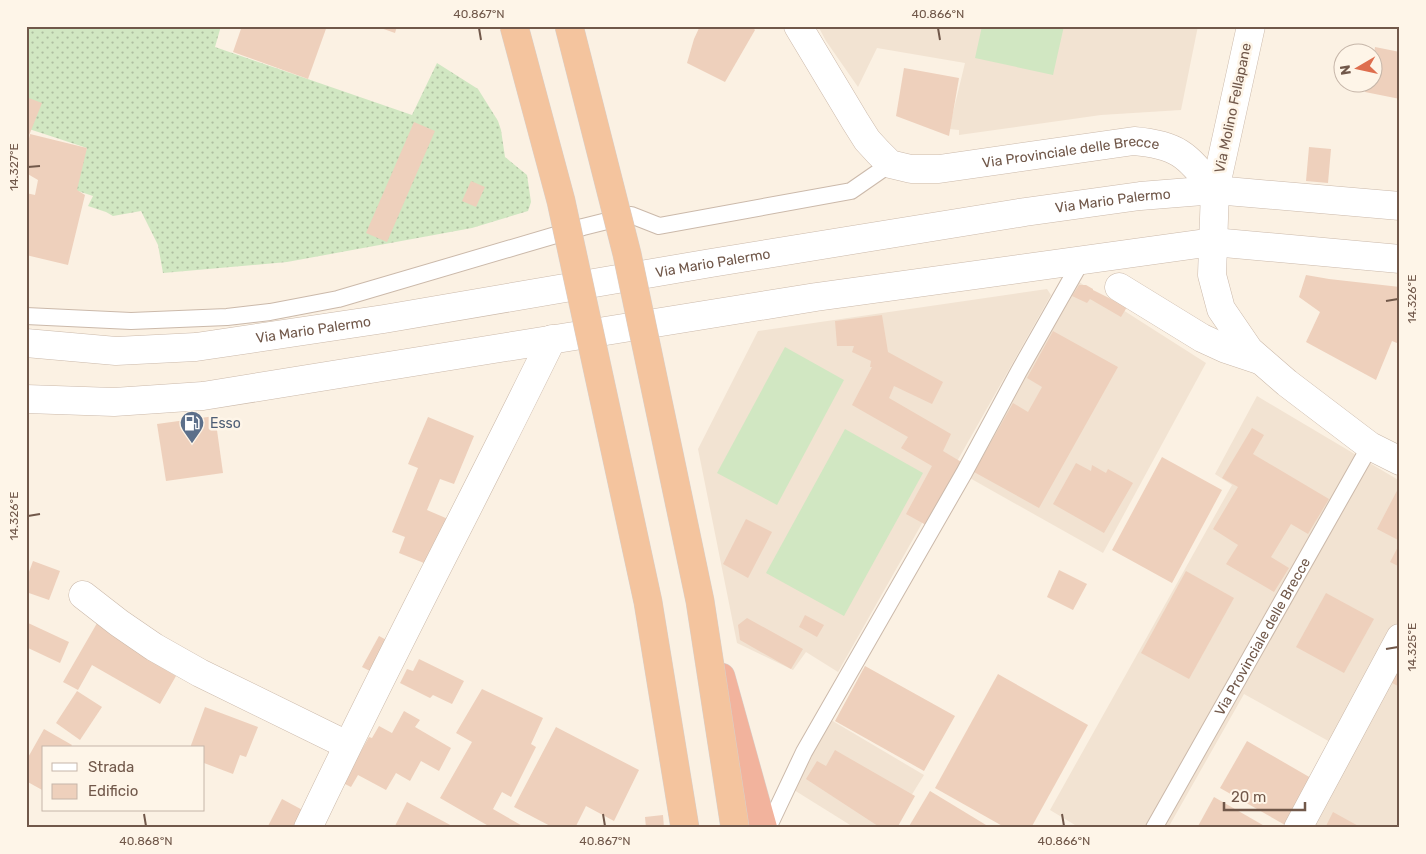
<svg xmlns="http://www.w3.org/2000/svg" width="1426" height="854" viewBox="0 0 1426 854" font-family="Rubik,sans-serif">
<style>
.residential{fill:#f2e3d2}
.grass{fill:url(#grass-dots)}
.garden{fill:#d1e7c2}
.building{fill:#eed0bc}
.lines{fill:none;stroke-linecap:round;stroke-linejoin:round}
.service-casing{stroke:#cbb9aa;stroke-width:18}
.minor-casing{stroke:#cbb9aa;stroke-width:29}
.tertiary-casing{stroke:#cbb9aa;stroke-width:29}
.motorway-casing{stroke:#d7d0cc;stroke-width:29}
.service{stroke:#fff;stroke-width:16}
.minor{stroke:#fff;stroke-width:28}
.tertiary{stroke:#fff;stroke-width:28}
.motorway{stroke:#f2b39d;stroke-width:28}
.trunk-bridge-casing{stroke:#d7d0cc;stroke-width:29;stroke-linecap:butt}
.trunk-bridge{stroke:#f4c49e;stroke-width:28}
.ticks{fill:none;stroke:#71584a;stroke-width:2}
.labels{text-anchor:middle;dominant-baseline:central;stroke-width:5;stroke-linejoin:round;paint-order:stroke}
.street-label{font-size:14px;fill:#71584a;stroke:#fef5e8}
.service-label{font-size:14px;fill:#4e5e75;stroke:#fef5e8;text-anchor:start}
.neatline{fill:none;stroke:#71584a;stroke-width:2}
.ticks-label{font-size:12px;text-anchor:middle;fill:#71584a}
</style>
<defs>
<pattern id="grass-dots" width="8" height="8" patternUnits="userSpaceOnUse" patternTransform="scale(1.25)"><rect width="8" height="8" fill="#d1e7c2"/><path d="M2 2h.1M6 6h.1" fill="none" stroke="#aebea0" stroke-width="1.8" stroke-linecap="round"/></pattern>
</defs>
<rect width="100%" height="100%" fill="#fbf1e3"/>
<!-- residential -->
<g class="residential">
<polygon points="818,26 1198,26 1181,110 1101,115 959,135 959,130 949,129 965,63 877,48 858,87 826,41"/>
<polygon points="1079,282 1206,363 1103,553 968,477"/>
<polygon points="1047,289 1051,295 838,672 806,652 793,670 737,643 698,449 758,331"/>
<polygon points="1257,396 1400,481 1400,828 1285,828 1332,743 1244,694 1168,828 1080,828 1050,810 1232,485 1215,474"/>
<polygon points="831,720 924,775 891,828 855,828 786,785"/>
</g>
<!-- grass -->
<polygon class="grass" points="26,26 221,26 215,47 412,115 437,63 478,89 498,121 501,130 505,157 527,175 531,202 528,211 472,228 287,262 163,273 158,245 141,211 113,216 106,212 88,206 93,196 72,189 87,148 26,128"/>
<!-- garden -->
<g class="garden">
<polygon points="982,26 1064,26 1053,75 975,58"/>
<polygon points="785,347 844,380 777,505 717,473"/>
<polygon points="845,429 923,473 844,616 766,573"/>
</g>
<!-- building -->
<g class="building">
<polygon points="242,26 327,26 308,79 233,52"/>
<polygon points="375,26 397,26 395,33"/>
<polygon points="700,26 751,26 755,30 725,82 687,63 694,39"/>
<polygon points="1375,47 1400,52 1400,99 1365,92 1367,82 1374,82 1374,54"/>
<polygon points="904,68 959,78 949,136 896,116"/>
<polygon points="26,97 42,103 26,143"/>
<polygon points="414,122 435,131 387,242 366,233"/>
<polygon points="30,134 87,148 77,190 85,195 68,265 26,255 26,193 35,195 38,180 26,173 26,151"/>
<polygon points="1309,147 1331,149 1328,183 1306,181"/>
<polygon points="471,181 485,187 476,207 462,201"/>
<polygon points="1306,275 1329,279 1400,287 1400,329 1397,343 1392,341 1376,380 1306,342 1320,312 1299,297"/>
<polygon points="1079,285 1086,285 1093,289 1093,290 1127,307 1121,317 1090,299 1087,303 1072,296"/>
<polygon points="882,315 888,352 943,382 932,404 894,386 889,398 951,434 943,451 963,463 926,525 906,514 932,466 901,448 908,437 852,405 872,367 870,367 871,361 852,352 854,346 837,346 835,321"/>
<polygon points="1053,331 1118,367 1039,508 974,472 1013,403 1028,412 1042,387 1027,378"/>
<polygon points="215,416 223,473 166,481 157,424"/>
<polygon points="428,417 474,436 454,484 440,479 427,510 448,519 429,565 399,553 405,537 392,532 418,468 408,464"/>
<polygon points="1252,428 1264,435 1253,454 1329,499 1308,534 1291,524 1271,557 1289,568 1274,592 1226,564 1238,545 1213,529 1238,487 1222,478"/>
<polygon points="1162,457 1222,490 1172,583 1112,550"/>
<polygon points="1076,463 1091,471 1092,465 1106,473 1108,469 1133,483 1104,533 1053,504"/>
<polygon points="1400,485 1400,541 1377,529"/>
<polygon points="746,519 772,532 748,578 723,564"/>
<polygon points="1400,543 1400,567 1390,562"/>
<polygon points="33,561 60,571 49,600 26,592 26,580"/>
<polygon points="1059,570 1087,584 1073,610 1047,597"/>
<polygon points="1186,571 1234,598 1189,679 1141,653"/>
<polygon points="1326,593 1374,619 1344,673 1296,647"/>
<polygon points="805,615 824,625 817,637 799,627"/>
<polygon points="100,618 160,653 154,663 176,676 160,704 92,665 78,690 63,682"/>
<polygon points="747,618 803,649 791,669 740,640 738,625"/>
<polygon points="26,622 69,642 60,663 26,647"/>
<polygon points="379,636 394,644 378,675 362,667"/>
<polygon points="419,659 464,681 452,704 433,695 430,698 400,683 407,669 413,671"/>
<polygon points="865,666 955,716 924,771 835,721"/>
<polygon points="1400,667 1400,687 1392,683"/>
<polygon points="998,674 1088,725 1031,828 1006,828 935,788"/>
<polygon points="482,689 543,718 531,744 536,747 511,797 502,792 493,809 526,828 492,828 440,798 472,742 456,733"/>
<polygon points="77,691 102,707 80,740 56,723"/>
<polygon points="205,707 258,727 246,757 240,755 233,774 204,763 204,748 190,748"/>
<polygon points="404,711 420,720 415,727 451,748 439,771 421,761 410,781 396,773 386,790 358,775 351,787 343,783 369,737 372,738 379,726 392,733"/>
<polygon points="556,727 639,770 614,821 586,806 575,828 554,828 514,807"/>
<polygon points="44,729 72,745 70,748 44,748 44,791 26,781 26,761"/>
<polygon points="1247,741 1311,778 1285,825 1220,788"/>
<polygon points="835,750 915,796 897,828 881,828 806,779 817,761 826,766"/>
<polygon points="930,791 991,828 908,828"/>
<polygon points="1214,797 1268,828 1197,828"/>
<polygon points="282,799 310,814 303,828 267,828"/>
<polygon points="407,802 456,828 394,828"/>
<polygon points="1333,812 1362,828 1325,828"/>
<polygon points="663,815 664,828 646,828 645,817"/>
</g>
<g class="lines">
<defs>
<g id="service">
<polyline points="26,316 131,321 227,317 270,312 338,299 583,227 631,215 659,226 851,191 890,164"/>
<polyline points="768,828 804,752 964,473 1019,371 1082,260"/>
<path id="s1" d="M1154,828L1370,446"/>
</g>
<g id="minor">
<path id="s2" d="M798,26L855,121L867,140L878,152L890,164L911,169H939L1134,141C1180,145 1187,156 1215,190"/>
<polyline points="1251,26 1215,190 1212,275 1221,309 1249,350 1287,383 1358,437 1370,446 1400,461"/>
<polyline points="1119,287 1202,338 1226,349 1259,360"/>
<polyline points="83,595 119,623 154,647 200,673 347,745"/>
<path d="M308,828C386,663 472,503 552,339"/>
<polyline points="1298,828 1400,638"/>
</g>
<g id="tertiary">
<path id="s3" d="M26,343L116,351L196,347L384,319L711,263L1025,212L1140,196L1215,190L1400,206"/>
<polyline points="26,399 114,402 203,396 816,297 1213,242 1400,259"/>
</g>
<polyline id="motorway" points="721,677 763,828"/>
</defs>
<!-- service casing -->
<use href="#service" class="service-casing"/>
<!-- minor casing -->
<use href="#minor" class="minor-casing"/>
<!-- tertiary casing -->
<use href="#tertiary" class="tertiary-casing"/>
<!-- motorway casing -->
<use href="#motorway" class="motorway-casing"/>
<!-- service -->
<use href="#service" class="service"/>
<!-- minor -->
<use href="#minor" class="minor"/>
<!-- tertiary -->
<use href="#tertiary" class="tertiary"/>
<!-- motorway -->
<use href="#motorway" class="motorway"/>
<defs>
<g id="trunk-bridge">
<polyline points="514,26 561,201 648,602 685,828"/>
<polyline points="569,26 627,254 700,601 735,828"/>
</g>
</defs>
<!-- trunk-bridge casing -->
<use href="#trunk-bridge" class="trunk-bridge-casing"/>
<!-- trunk-bridge -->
<use href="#trunk-bridge" class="trunk-bridge"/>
</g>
<!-- ticks -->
<path class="ticks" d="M479,28L481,40M938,28L940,40M28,167L40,166M1386,301L1398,299M28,516L40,514M1386,649L1398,647M144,814L146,826M603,814L605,826M1062,814L1064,826"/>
<!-- icons -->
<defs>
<symbol id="fuel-pin" viewBox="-11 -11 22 30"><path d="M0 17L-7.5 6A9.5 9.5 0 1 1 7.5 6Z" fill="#5c6f8a" stroke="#fef5e8"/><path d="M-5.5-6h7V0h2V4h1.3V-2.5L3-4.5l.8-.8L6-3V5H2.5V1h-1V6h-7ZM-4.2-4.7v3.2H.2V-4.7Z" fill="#fff"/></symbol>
</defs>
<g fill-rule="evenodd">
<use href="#fuel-pin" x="178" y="409" width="28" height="38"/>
</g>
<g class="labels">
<!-- street labels -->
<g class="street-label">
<text transform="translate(1233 108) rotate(-78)">Via Molino Fellapane</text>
<text stroke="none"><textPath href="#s2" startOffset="349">Via Provinciale delle Brecce</textPath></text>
<text stroke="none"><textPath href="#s3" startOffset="1099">Via Mario Palermo</textPath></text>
<text stroke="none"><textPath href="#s3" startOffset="694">Via Mario Palermo</textPath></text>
<text stroke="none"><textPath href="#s3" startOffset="289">Via Mario Palermo</textPath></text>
<text stroke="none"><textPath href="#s1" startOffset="220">Via Provinciale delle Brecce</textPath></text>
</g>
<!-- service labels -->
<g class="service-label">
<text x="210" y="423">Esso</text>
</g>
</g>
<!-- border -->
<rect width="1426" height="854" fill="none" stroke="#fef5e8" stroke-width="55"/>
<!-- legend -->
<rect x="42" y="746" width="162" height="65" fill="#fef5e8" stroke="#c6b6a9"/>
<rect x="52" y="763" width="25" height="8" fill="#ffffff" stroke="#c6b6a9"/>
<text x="88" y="772" font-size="15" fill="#71584a">Strada</text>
<rect x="52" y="784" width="25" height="15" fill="#eed0bc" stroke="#c6b6a9"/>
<text x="88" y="796" font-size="15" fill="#71584a">Edificio</text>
<!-- north arrow -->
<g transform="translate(1358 68) rotate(261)"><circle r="24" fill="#fef5e8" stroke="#c6b6a9"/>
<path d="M0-4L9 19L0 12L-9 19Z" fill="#de6e4e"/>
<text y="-8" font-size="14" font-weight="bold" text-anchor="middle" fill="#71584a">N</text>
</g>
<!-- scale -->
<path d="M1224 802v8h81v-8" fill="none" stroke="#71584a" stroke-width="2.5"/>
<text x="1231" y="802" font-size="15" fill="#71584a" stroke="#fef5e8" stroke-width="4" paint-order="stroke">20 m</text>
<rect x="28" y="28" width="1370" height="798" class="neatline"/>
<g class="ticks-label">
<text x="479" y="18">40.867°N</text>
<text x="938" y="18">40.866°N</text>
<text transform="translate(14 167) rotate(-90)" y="4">14.327°E</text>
<text transform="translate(1412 299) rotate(-90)" y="4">14.326°E</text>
<text transform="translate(14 516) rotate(-90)" y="4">14.326°E</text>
<text transform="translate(1412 647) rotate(-90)" y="4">14.325°E</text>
<text x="146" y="845">40.868°N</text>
<text x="605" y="845">40.867°N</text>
<text x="1064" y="845">40.866°N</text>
</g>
</svg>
